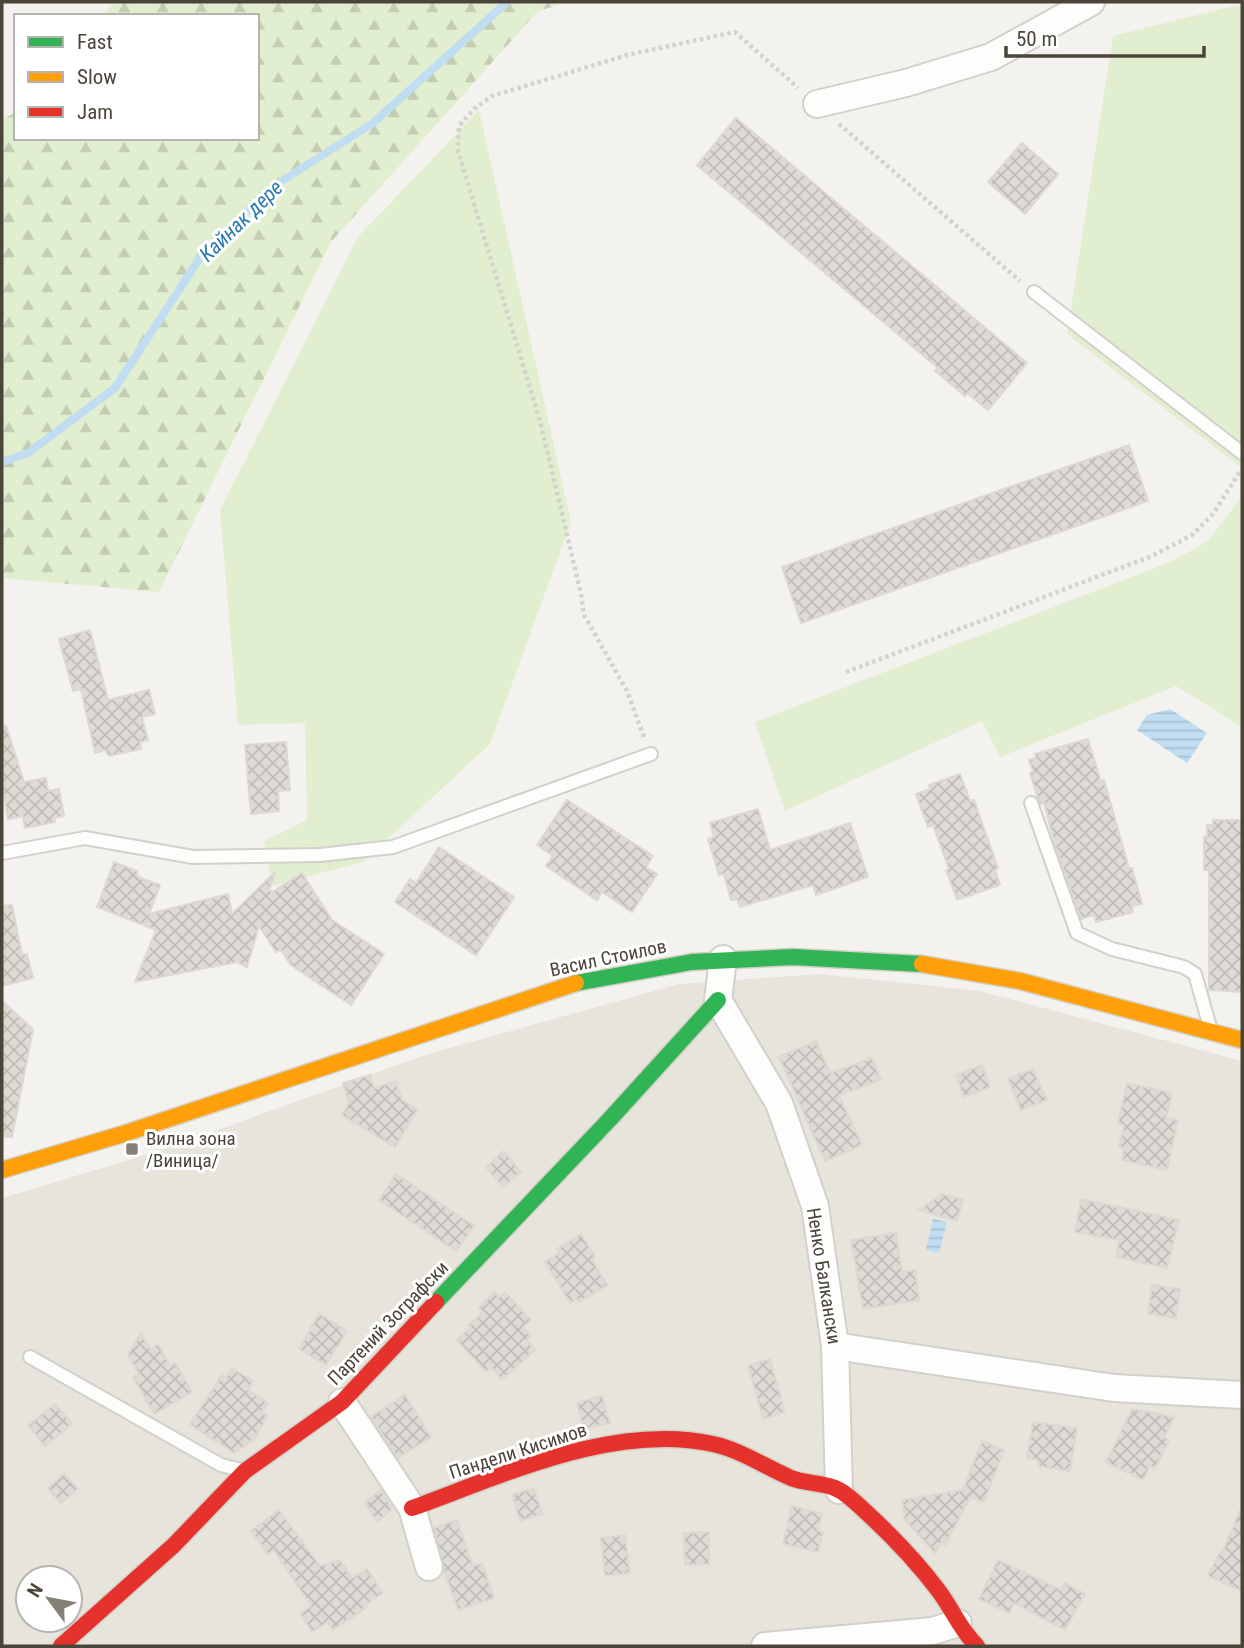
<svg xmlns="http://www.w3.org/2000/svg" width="1244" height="1648" viewBox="0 0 1244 1648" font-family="'Roboto Condensed',sans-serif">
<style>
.residential{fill:#e7e4dc;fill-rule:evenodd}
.grass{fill:#e1eecf}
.forest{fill:url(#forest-firs)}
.water{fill:url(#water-rules)}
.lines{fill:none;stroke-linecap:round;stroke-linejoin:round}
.stream{stroke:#c0ddf1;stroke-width:8}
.building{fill:url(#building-cross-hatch);stroke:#dcd9d4;stroke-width:2}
.lane-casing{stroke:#d2d0cb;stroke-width:16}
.street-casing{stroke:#d2d0cb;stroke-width:30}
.fast-casing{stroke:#d3cfc5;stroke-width:19}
.slow-casing{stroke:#d3cfc5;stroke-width:19}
.jam-casing{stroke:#d3cfc5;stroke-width:19}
.path{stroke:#d3d2cc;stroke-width:4.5;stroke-dasharray:3.5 3.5;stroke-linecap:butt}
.lane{stroke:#fdfdfc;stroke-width:12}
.street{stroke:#fdfdfc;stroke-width:26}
.fast{stroke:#30b455;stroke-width:16}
.slow{stroke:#ff9f0a;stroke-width:16}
.jam{stroke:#e5322d;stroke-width:16}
.poi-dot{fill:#868178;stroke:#fff;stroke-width:2.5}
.labels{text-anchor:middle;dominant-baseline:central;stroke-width:6;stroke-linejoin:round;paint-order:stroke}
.street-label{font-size:19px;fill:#4b4439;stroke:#fff}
.poi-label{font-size:19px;fill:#4b4439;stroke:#fff;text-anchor:start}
.water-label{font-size:21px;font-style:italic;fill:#2e7ab2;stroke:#fff}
</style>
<defs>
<pattern id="forest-firs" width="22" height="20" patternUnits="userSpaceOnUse" patternTransform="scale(1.75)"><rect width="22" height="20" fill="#e1eecf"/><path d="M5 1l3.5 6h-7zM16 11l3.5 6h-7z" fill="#c3cdb2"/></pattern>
<pattern id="water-rules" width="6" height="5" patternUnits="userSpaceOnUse" patternTransform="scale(1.75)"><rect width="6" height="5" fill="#c0ddf1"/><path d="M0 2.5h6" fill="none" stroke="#a6bfcf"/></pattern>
<pattern id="building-cross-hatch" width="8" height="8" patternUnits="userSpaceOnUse" patternTransform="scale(1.75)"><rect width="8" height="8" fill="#dedbd6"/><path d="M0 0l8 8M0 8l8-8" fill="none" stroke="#c0bdb8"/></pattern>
</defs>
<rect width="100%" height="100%" fill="#f4f2ee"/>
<!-- residential -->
<path class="residential" d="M820,974L980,991L1242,1061V1646H2V1198L165,1149L428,1054L679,984ZM28,1578H70V1620H28Z"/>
<!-- grass -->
<g class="grass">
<polygon points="1242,4 1242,468 1067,334 1113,36"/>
<polygon points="479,110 571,522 490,744 363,862 272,886 264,841 307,820 305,723 238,725 220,510 358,237"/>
<polygon points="1242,496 1242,727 1176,686 1000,757 982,721 785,811 755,722 1173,561 1209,540"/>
</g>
<!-- forest -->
<polygon class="forest" points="115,2 569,2 538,11 331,242 159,592 2,578 2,120 16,112 16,138 257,138 257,16 102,16"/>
<!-- water -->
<g class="water">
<polygon points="1170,709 1207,733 1187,763 1137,730 1147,715"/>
<polygon points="933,1219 947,1222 939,1253 926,1250"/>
</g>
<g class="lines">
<!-- stream -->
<polyline class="stream" points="2,462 28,453 115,388 203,253 271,188 373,123 507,2"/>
</g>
<!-- building -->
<g class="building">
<polygon points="736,118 1027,363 988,410 967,393 965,396 935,371 938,368 697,165"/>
<polygon points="1022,143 1058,174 1025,214 988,182"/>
<polygon points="1129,445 1148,501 801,623 782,567"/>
<polygon points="90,630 108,700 149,690 155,714 142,717 148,740 140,742 141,749 109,756 105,750 95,753 81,689 73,691 59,639"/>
<polygon points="6,726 24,782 46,778 48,791 59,789 64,816 54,818 55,822 25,828 23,816 8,819 2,783 2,727"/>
<polygon points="1088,739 1101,782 1104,780 1129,868 1132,868 1142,904 1132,906 1133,912 1096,922 1094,915 1081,919 1054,842 1044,803 1040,804 1037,796 1030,773 1033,772 1029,760 1036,758 1035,754"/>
<polygon points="286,742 290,790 278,791 279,811 251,814 245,745"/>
<polygon points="960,774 970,801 974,800 998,868 995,870 1000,885 960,899 957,899 946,870 949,869 933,825 928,827 916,794 931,789 929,785"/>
<polygon points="567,800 653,856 646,867 657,874 632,912 602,892 597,900 546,866 553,856 537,845"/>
<polygon points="758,809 770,850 850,823 868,877 816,895 813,885 740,907 737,899 731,900 724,874 719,875 708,839 714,837 710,823"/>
<polygon points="1213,820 1242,820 1242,992 1209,990 1209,870 1204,870 1204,837 1207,837 1207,825 1213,825"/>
<polygon points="439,847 514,897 476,955 395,902 410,879 416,883"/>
<polygon points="114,862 137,871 138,877 160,885 149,914 228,894 232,914 275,872 269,891 274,891 302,873 332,920 384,954 351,1005 291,965 281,950 276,952 259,926 247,967 237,962 135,982 156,930 97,907"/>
<polygon points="12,905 22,955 27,954 33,978 2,986 2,906"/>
<polygon points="2,1001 33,1029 12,1137 2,1136"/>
<polygon points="816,1041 830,1073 872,1058 881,1080 839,1095 862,1145 825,1161 779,1057"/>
<polygon points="982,1065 990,1087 964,1097 956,1075"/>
<polygon points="1033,1069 1047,1100 1021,1110 1008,1079"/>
<polygon points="370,1075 374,1088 396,1081 402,1100 417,1110 395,1147 342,1115 349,1103 343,1083"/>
<polygon points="1127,1083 1172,1093 1166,1118 1178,1120 1167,1170 1122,1160 1124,1148 1119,1147 1124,1125 1118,1123"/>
<polygon points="504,1151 521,1172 503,1187 486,1167"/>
<polygon points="396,1174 474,1226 456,1251 379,1200"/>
<polygon points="942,1194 963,1200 957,1221 919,1210"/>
<polygon points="1081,1199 1179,1220 1167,1268 1116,1257 1119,1240 1075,1232"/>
<polygon points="896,1233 902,1272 915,1270 919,1300 863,1309 851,1240"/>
<polygon points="581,1234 595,1257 592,1260 607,1285 579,1302 577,1299 570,1303 545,1262 559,1253 557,1249"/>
<polygon points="1152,1285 1180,1289 1176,1318 1148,1314"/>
<polygon points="495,1292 499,1297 505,1292 531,1320 523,1327 531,1336 526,1340 535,1350 502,1380 491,1367 486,1372 457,1340 471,1327 469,1325 483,1312 479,1307"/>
<polygon points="319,1314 347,1331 326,1365 299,1349"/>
<polygon points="141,1333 150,1349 158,1344 170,1366 175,1363 192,1392 154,1414 133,1377 139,1374 128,1354"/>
<polygon points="770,1359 785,1412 763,1419 748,1366"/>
<polygon points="232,1368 253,1381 248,1390 268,1403 262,1412 268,1416 254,1439 234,1453 190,1424 222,1375 226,1378"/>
<polygon points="405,1395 431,1437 398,1458 371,1417"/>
<polygon points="602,1396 610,1423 584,1429 577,1403"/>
<polygon points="55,1404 72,1424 45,1446 28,1426"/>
<polygon points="1132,1409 1174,1417 1164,1437 1169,1440 1155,1469 1150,1466 1143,1480 1106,1462"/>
<polygon points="1033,1422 1077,1428 1070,1471 1038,1466 1038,1460 1027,1458"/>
<polygon points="982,1441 1004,1450 984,1502 970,1497 945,1545 941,1543 935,1553 903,1518 905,1515 902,1500 963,1490"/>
<polygon points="64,1474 78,1489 61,1503 48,1488"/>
<polygon points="534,1488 542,1514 520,1521 512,1495"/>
<polygon points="381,1489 392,1509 377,1522 365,1503"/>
<polygon points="792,1506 822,1514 818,1531 823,1532 818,1552 783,1544"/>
<polygon points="1242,1506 1242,1591 1208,1576 1220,1552 1222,1553"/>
<polygon points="279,1510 320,1566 340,1560 352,1578 367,1569 383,1593 365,1605 367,1607 333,1630 328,1622 312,1632 300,1613 311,1606 274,1550 268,1554 251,1531"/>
<polygon points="457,1520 473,1566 482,1563 494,1598 458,1610 444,1571 434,1528"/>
<polygon points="709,1532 709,1564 685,1565 684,1533"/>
<polygon points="625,1535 630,1573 605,1576 601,1538"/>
<polygon points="998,1560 1061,1590 1065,1583 1085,1594 1065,1630 1014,1603 1009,1613 979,1599"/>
</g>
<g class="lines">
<defs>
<g id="lane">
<polyline points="1034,292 1242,453"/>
<polyline points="1031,803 1077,933 1112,949 1184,967 1195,974 1210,1027"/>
<polyline points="2,853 85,838 193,857 320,855 393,847 651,754"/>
<polyline points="30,1357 221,1465 241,1470"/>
</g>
<g id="street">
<polyline points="817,104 906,83 991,57 1091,2"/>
<polyline points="723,959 718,1000 779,1103 815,1206 835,1346 839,1490"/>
<polyline points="835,1346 1114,1388 1242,1395"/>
<polyline points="342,1402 412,1508 429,1567"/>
<polyline points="765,1646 933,1631 958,1623"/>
</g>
<g id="fast">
<polyline points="576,983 692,962 793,957 922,964"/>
<polyline points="436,1302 610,1119 718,1000"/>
</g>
<g id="slow">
<polyline points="922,964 1020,981 1242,1040"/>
<polyline points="2,1170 123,1134 576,983"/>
</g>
<g id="jam">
<path d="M412,1508C504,1475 615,1422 713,1444C741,1450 765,1467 791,1478C804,1483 819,1483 832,1487C845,1491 856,1503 866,1512C892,1536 917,1562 938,1590C952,1608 960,1630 977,1646"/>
<polyline points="61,1646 174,1545 245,1471 342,1402 436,1302"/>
</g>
</defs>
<!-- lane casing -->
<use href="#lane" class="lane-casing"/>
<!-- street casing -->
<use href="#street" class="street-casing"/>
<!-- fast casing -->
<use href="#fast" class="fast-casing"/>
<!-- slow casing -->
<use href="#slow" class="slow-casing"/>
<!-- jam casing -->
<use href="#jam" class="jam-casing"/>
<!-- path -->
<g class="path">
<polyline points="839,124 1020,281"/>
<polyline points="846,672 1152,556 1192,535 1213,514 1241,470"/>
<polyline points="644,737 627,691 584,615 581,594 540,421 458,151 459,126 474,109 492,96 627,55 735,32 798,88"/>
</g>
<!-- lane -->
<use href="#lane" class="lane"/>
<!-- street -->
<use href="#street" class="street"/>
<!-- fast -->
<use href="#fast" class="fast"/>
<!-- slow -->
<use href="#slow" class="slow"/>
<!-- jam -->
<use href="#jam" class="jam"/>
</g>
<!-- markers -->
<rect class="poi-dot" x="125" y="1142" width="14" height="14" rx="3.5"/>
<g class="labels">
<!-- street labels -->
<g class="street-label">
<text transform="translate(608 958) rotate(-12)">Васил Стоилов</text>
<text transform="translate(824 1276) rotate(81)">Ненко Балкански</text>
<text transform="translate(388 1323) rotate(-46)">Партений Зографски</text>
<text transform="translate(518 1451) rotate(-18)">Пандели Кисимов</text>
</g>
<!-- poi labels -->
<g class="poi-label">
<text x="146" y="1138">Вилна зона<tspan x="146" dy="22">/Виница/</tspan></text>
</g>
<!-- water labels -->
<g class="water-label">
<text transform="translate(241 221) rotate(-44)">Кайнак дере</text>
</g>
</g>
<!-- border -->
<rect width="1244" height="1648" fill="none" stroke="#4b4439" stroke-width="7"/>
<!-- legend -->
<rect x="14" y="14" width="245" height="126" fill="#ffffff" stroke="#b7b4b0" stroke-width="2"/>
<rect x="28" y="37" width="35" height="10" fill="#30b455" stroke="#b7b4b0" stroke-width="2"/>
<text x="77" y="49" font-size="21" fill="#4b4439">Fast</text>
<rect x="28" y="72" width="35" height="10" fill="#ff9f0a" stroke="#b7b4b0" stroke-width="2"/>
<text x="77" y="84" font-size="21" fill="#4b4439">Slow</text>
<rect x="28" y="107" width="35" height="10" fill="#e5322d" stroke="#b7b4b0" stroke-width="2"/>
<text x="77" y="119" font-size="21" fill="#4b4439">Jam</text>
<!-- north arrow -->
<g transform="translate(49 1599) rotate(302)"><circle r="33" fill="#ffffff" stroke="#b7b4b0" stroke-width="2"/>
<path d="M0-5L12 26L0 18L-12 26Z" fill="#868178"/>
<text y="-10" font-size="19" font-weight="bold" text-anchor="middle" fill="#4b4439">N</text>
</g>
<!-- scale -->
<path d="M1006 46v10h198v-10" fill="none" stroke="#4b4439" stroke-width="3.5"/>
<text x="1016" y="46" font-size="21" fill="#4b4439" stroke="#ffffff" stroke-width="5" paint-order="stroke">50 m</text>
</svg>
